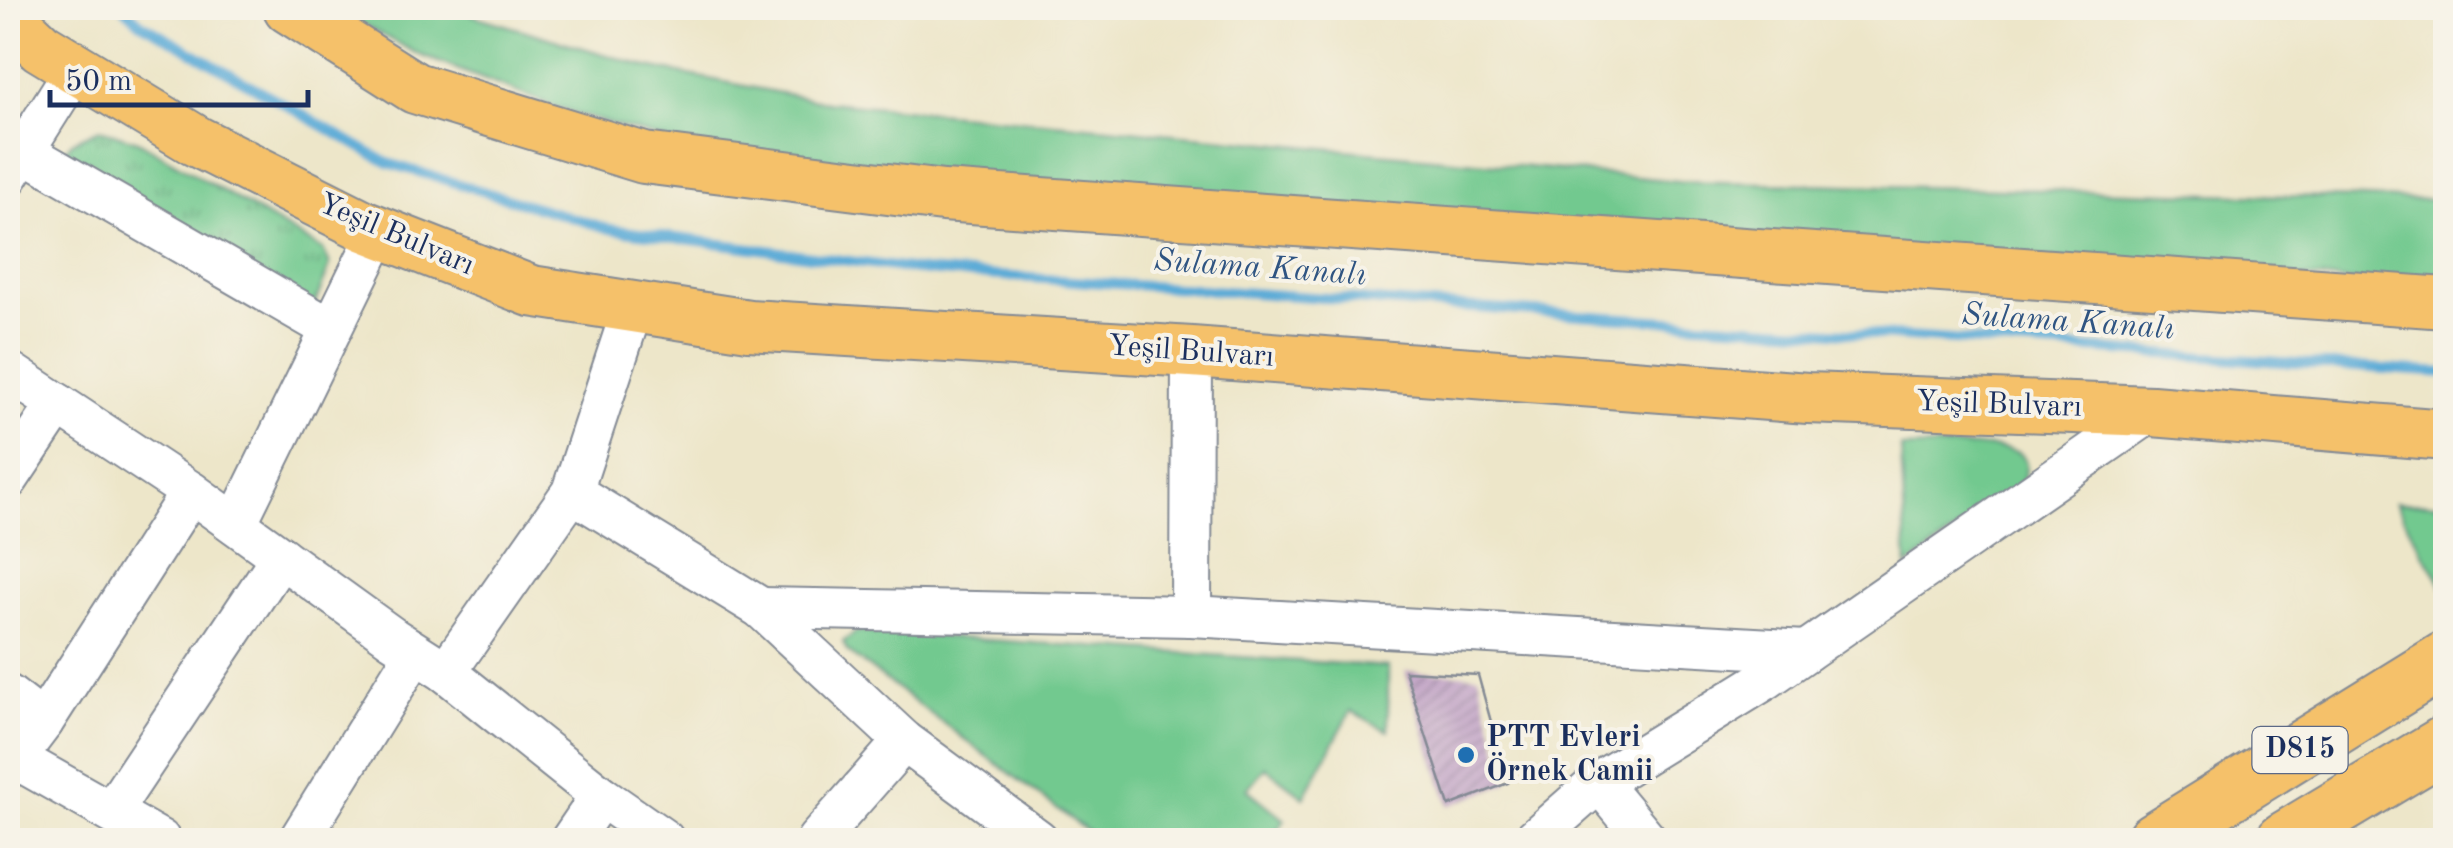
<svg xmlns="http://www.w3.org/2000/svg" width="2453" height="848" viewBox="0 0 2453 848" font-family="'Old Standard TT',serif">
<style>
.grass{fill:url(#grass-tufts);stroke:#467c76;stroke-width:2.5}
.park{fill:#72c98f;stroke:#467c76;stroke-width:2.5}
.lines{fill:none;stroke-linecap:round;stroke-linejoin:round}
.stream{stroke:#5dacd7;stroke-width:10}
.building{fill:url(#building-hatch)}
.minor-casing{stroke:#848a94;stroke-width:44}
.major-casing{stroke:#848a94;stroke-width:54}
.highway-casing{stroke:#848a94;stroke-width:59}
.minor{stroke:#fff;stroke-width:40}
.major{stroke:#f5c16b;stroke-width:50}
.highway{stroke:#f5c16b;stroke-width:55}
.poi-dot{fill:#1f6fb2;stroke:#f7f3e8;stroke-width:4}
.labels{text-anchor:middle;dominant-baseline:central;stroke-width:8;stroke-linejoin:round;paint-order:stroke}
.shield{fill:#f7f3e8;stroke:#5d6a87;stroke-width:2.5}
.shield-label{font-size:28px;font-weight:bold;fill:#1b2f5e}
.street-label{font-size:30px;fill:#1b2f5e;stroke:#f7f3e8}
.poi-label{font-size:30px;font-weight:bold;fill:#1b2f5e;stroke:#f7f3e8;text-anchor:start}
.water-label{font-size:32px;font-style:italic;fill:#2f5482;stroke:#f7f3e8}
</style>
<defs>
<pattern id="grass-tufts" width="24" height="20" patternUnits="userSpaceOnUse" patternTransform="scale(2.5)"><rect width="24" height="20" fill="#72c98f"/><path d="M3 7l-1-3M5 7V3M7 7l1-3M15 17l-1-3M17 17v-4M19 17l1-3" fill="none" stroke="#5da478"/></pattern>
<pattern id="building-hatch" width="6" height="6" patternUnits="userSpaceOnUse" patternTransform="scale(2.5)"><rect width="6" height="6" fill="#bc9bc2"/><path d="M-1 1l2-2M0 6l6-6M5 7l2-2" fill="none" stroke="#987fa1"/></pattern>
</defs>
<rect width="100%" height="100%" fill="#f7f3e8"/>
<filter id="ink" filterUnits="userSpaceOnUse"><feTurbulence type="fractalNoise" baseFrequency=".01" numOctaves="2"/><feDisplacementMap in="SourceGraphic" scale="20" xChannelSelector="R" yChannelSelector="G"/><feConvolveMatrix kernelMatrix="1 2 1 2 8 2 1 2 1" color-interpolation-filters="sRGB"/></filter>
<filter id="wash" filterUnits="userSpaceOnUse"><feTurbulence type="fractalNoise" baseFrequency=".0048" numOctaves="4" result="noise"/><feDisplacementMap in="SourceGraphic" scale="40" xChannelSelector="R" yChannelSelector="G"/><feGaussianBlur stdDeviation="2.25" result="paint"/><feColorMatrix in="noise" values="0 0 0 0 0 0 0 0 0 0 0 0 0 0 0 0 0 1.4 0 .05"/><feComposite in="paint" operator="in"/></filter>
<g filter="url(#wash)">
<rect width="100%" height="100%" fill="#ede6c9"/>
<!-- grass -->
<polygon class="grass" points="100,129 138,141 323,250 330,265 310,317 61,155 73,141"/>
<!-- park -->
<g class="park">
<polygon points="333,8 457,8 478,17 648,67 827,102 1679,181 2445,200 2445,288 921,176 670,141 572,113 420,55"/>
<path d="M1901,448C1925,448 2004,442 2020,454C2031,462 2025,475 2021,484L1907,567Z"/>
<polygon points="2395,503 2445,504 2445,590"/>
<polygon points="857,631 1388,667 1388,731 1351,711 1304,797 1265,767 1247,789 1285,820 1269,840 1099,840 847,651 843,642"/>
</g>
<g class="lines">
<!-- stream -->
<polyline class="stream" points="124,8 141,23 388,163 610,229 924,271 2446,373"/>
</g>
<g id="blocks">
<!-- building -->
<polygon class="building" points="1405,671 1478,675 1508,783 1449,806"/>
</g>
</g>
<g filter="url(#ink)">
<use href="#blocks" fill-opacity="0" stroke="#848a94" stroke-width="2.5"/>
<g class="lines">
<defs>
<g id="minor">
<polyline points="23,151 331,329"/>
<polyline points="8,176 76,68"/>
<polyline points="8,371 191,492 393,638 446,672 601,796 664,840"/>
<polyline points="8,479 58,404"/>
<polyline points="572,492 761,608 904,741 1038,840"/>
<polyline points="236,524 379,232"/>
<polyline points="761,608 1191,616 1806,651"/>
<polyline points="1191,616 1192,352"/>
<polyline points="446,672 572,492 633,307"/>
<polyline points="8,695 43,722"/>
<polyline points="15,758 160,840"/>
<polyline points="8,768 43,722 191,492"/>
<polyline points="1599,782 1647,840"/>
<polyline points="111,812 281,557"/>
<polyline points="299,840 415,653"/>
<polyline points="571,840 601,796"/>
<polyline points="817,840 904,741"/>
<polyline points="1533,840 1599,782 1766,679 2152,411"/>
</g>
<g id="major">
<polyline points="289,8 415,88 644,158 943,196 2446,303"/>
<polyline points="8,16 41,47 196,141 365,226 531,291 749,325 1192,352 1808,398 2152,411 2446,435"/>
</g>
<g id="highway">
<polyline points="2154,840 2446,659"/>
<polyline points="2284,840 2446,743"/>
</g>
</defs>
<!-- minor casing -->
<use href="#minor" class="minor-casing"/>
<!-- major casing -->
<use href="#major" class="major-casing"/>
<!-- highway casing -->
<use href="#highway" class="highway-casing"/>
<!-- minor -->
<use href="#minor" class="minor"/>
<!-- major -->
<use href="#major" class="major"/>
<!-- highway -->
<use href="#highway" class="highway"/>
</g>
</g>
<!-- markers -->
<circle class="poi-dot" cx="1466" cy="755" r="10"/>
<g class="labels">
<!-- shield labels -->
<rect class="shield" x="2252.5" y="727" width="95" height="46" rx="8"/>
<g class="shield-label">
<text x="2300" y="750">D815</text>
</g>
<!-- street labels -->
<g class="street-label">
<text transform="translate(396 235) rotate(23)">Yeşil Bulvarı</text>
<text transform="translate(1191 352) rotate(4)">Yeşil Bulvarı</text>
<text transform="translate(1999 405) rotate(2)">Yeşil Bulvarı</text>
</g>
<!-- poi labels -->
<g class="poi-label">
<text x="1486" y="738">PTT Evleri<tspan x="1486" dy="34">Örnek Camii</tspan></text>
</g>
<!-- water labels -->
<g class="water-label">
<text transform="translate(1260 269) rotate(4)">Sulama Kanalı</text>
<text transform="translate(2068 323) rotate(4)">Sulama Kanalı</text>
</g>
</g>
<!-- margin -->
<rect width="2453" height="848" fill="none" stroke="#f7f3e8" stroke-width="40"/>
<!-- scale -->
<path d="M50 90v15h258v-15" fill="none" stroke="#1b2f5e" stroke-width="5"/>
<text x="65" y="90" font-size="30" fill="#1b2f5e" stroke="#f7f3e8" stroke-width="8" paint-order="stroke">50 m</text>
</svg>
